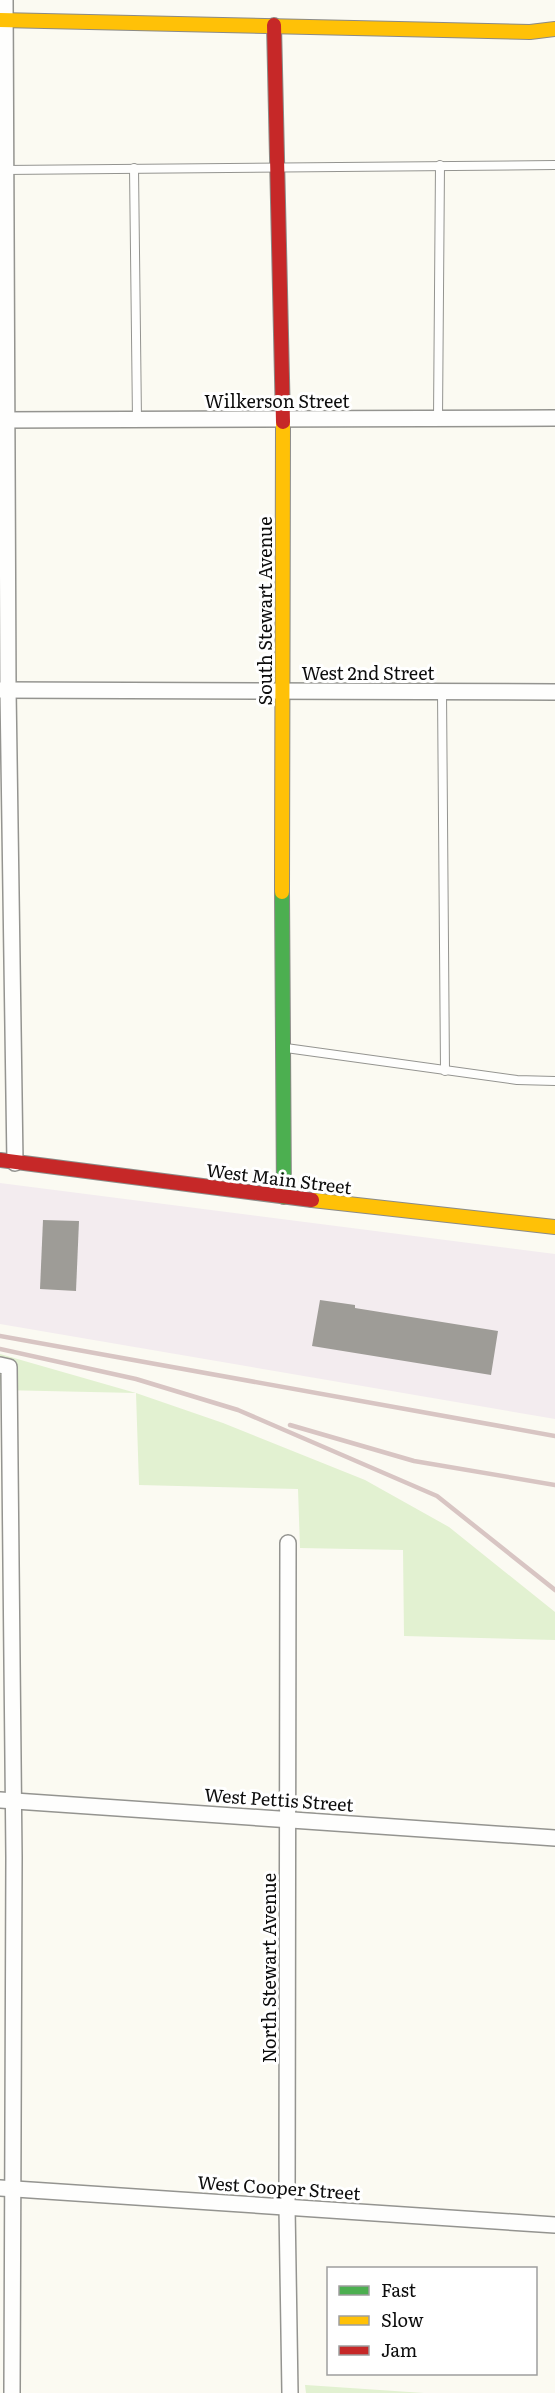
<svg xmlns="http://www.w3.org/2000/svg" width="555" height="2393" viewBox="0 0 555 2393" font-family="Literata,serif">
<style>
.industrial{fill:#f3ecef}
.green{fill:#e2f1d1}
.building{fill:#9e9c97}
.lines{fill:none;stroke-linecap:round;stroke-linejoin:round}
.lane-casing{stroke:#949490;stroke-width:10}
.street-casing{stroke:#949490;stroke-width:18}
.fast-casing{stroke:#8b8a87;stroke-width:16}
.slow-casing{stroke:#8b8a87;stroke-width:16}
.jam-casing{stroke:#8b8a87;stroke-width:16}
.lane{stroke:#fefefd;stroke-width:8}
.street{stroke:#fefefd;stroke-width:15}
.fast{stroke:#4caf50;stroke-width:14}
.slow{stroke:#ffc107;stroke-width:14}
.jam{stroke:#c62828;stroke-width:14}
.rail{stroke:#d8c5c3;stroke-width:4.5}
.labels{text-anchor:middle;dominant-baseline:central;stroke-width:6;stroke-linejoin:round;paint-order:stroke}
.street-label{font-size:18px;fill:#0d0d0d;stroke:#fff}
</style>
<rect width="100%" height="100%" fill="#fbfaf2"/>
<!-- industrial -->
<polygon class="industrial" points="0,1183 555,1254 555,1419 0,1324"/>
<!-- green -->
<g class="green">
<polygon points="0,1354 136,1393 223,1423 365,1480 449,1527 555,1612 555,1640 404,1636 403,1550 300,1548 298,1489 139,1485 136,1393 0,1390"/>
<polygon points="305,2385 306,2385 424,2393 306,2393"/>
</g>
<!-- building -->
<g class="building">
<polygon points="43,1220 79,1221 76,1291 40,1289"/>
<polygon points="320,1300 355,1305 355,1308 498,1331 491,1375 312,1346"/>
</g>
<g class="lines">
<defs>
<g id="lane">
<polyline points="134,168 137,420"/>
<polyline points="4,170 555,165"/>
<polyline points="438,418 440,165"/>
<polyline points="442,692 445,1071"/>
<polyline points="286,1048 517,1080 555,1081"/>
</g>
<g id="street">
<polyline points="5,0 8,690 15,1163"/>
<polyline points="0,420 555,418"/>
<polyline points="0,690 555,692"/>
<polyline points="0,1365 9,1367 14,1857 12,2393"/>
<polyline points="288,1543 287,2207 290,2393"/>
<polyline points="0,1800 555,1838"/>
<polyline points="0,2188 555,2225"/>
</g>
<polyline id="fast" points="282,892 284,1197"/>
<g id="slow">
<polyline points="0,20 530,32 555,29"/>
<polyline points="282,892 283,422"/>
<polyline points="312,1200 555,1227"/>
</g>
<g id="jam">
<polyline points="274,25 283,422"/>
<polyline points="0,1160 312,1200"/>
</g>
</defs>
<!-- lane casing -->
<use href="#lane" class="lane-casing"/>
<!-- street casing -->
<use href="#street" class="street-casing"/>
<!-- fast casing -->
<use href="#fast" class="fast-casing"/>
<!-- slow casing -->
<use href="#slow" class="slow-casing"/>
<!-- jam casing -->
<use href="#jam" class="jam-casing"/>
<!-- lane -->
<use href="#lane" class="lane"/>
<!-- street -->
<use href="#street" class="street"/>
<!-- fast -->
<use href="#fast" class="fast"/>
<!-- slow -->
<use href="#slow" class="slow"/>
<!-- jam -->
<use href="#jam" class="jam"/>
<!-- rail -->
<g class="rail">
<polyline points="0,1336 555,1436"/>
<polyline points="0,1349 136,1379 238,1410 437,1496 555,1590"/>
<polyline points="290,1425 414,1461 555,1485"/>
</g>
</g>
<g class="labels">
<!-- street labels -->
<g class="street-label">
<text x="277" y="400">Wilkerson Street</text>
<text transform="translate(264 611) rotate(-90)">South Stewart Avenue</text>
<text x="368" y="672">West 2nd Street</text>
<text transform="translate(279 1178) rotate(7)">West Main Street</text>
<text transform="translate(279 1799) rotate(4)">West Pettis Street</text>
<text transform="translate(268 1968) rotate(-90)">North Stewart Avenue</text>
<text transform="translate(279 2187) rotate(4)">West Cooper Street</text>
</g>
</g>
<!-- legend -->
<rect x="327" y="2267" width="210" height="108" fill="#ffffff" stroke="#9e9e9e" stroke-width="1.5"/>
<rect x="339" y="2286" width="30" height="9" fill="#4caf50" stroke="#9e9e9e" stroke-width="1.5"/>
<text x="381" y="2297" font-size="18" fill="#0d0d0d">Fast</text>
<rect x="339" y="2316" width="30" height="9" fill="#ffc107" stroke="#9e9e9e" stroke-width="1.5"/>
<text x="381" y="2327" font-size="18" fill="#0d0d0d">Slow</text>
<rect x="339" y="2346" width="30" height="9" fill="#c62828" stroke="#9e9e9e" stroke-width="1.5"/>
<text x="381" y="2357" font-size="18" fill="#0d0d0d">Jam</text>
</svg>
